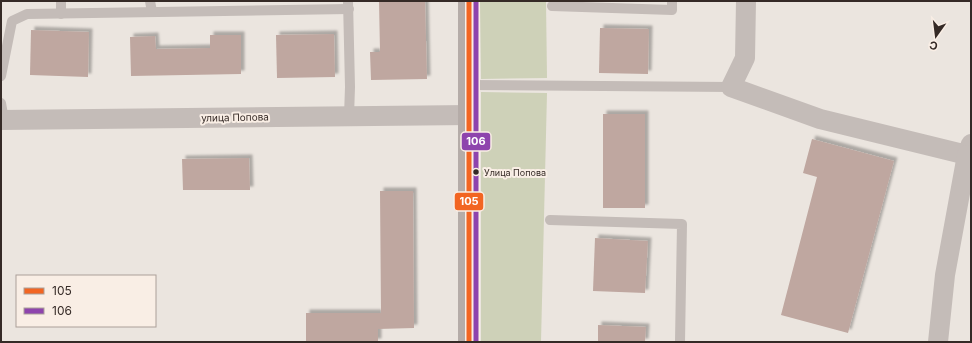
<svg xmlns="http://www.w3.org/2000/svg" width="972" height="343" viewBox="0 0 972 343" font-family="Inter,sans-serif">
<style>
.green{fill:#ced1b8}
.building{fill:#bfa7a0;filter:url(#shadow)}
.lines{fill:none;stroke-linecap:round;stroke-linejoin:round}
.lane{stroke:#c4bcb8;stroke-width:10}
.street{stroke:#c4bcb8;stroke-width:20}
.secondary{stroke:#b5aca8;stroke-width:22}
.bus-1-casing{stroke:#f9eee5;stroke-width:8}
.bus-2-casing{stroke:#f9eee5;stroke-width:8}
.bus-1{stroke:#f26522;stroke-width:5}
.bus-2{stroke:#8e44ad;stroke-width:5}
.bus-dot{fill:#352a26;stroke:#f9eee5;stroke-width:1.5}
.labels{text-anchor:middle;dominant-baseline:central;stroke-width:4;stroke-linejoin:round;paint-order:stroke}
.bus-label{font-size:9px;fill:#352a26;stroke:#f9eee5;text-anchor:start}
.street-label{font-size:10px;fill:#352a26;stroke:#f9eee5}
.line-badge{stroke:#f9eee5;stroke-width:1.5}
.badge-label{font-size:11px;text-anchor:middle;font-weight:bold;fill:#fff}
</style>
<defs>
<filter id="shadow"><feDropShadow dx="3.5" dy="-3.5" stdDeviation="1" flood-color="#0004"/></filter>
</defs>
<rect width="100%" height="100%" fill="#ebe5df"/>
<!-- green -->
<g class="green">
<polygon points="480,1 546,1 547,78 481,79"/>
<polygon points="481,92 547,93 541,342 481,342"/>
</g>
<!-- building -->
<g class="building">
<polygon points="379,1 425,1 427,79 371,80 370,52 380,52"/>
<polygon points="600,28 649,29 648,74 599,73"/>
<polygon points="31,30 89,32 88,77 30,75"/>
<polygon points="334,34 335,77 277,78 276,35"/>
<polygon points="210,35 241,35 241,74 131,76 130,37 155,36 156,49 210,48"/>
<rect x="603" y="114" width="42" height="94"/>
<polygon points="812,139 894,161 848,333 781,315 817,177 803,173"/>
<polygon points="249,158 250,190 183,190 182,159"/>
<polygon points="380,191 413,191 414,328 378,329 378,342 306,342 306,313 381,313"/>
<polygon points="595,238 648,241 645,293 593,291"/>
<polygon points="598,325 646,327 645,342 598,342"/>
</g>
<g class="lines">
<!-- lane -->
<g class="lane">
<polyline points="61,1 61,14"/>
<polyline points="150,1 152,12"/>
<polyline points="348,1 350,87 349,116"/>
<polyline points="552,6 672,10 672,1"/>
<polyline points="1,76 12,21 27,14 349,9"/>
<polyline points="470,85 731,87"/>
<polyline points="1,103 4,120"/>
<polyline points="550,220 682,224 680,342"/>
</g>
<!-- street -->
<g class="street">
<polyline points="746,1 745,58 731,87 820,119 967,155 971,144"/>
<polyline points="1,120 470,115"/>
<polyline points="938,342 945,275 967,155"/>
</g>
<!-- secondary -->
<polyline class="secondary" points="469,342 469,1"/>
<defs>
<polyline id="bus-1" points="469,1 469,342"/>
<polyline id="bus-2" points="476,1 476,342"/>
</defs>
<!-- bus-1 casing -->
<use href="#bus-1" class="bus-1-casing"/>
<!-- bus-2 casing -->
<use href="#bus-2" class="bus-2-casing"/>
<!-- bus-1 -->
<use href="#bus-1" class="bus-1"/>
<!-- bus-2 -->
<use href="#bus-2" class="bus-2"/>
</g>
<!-- markers -->
<circle class="bus-dot" cx="476" cy="172" r="3.5"/>
<g class="labels">
<!-- bus labels -->
<g class="bus-label">
<text x="484" y="172">Улица Попова</text>
</g>
<!-- street labels -->
<g class="street-label">
<text transform="translate(235 117) rotate(-1)">улица Попова</text>
</g>
</g>
<g class="line-badge">
<rect x="461" y="132" width="30" height="19" rx="4" fill="#8e44ad"/>
<rect x="454" y="192" width="30" height="19" rx="4" fill="#f26522"/>
</g>
<g class="badge-label">
<text x="476" y="145">106</text>
<text x="469" y="205">105</text>
</g>
<!-- border -->
<rect width="972" height="343" fill="none" stroke="#352a26" stroke-width="4"/>
<!-- legend -->
<rect x="16" y="275" width="140" height="52" fill="#f9eee5" stroke="#aba099"/>
<rect x="24" y="288" width="20" height="6" fill="#f26522" stroke="#aba099"/>
<text x="52" y="295" font-size="12" fill="#352a26">105</text>
<rect x="24" y="308" width="20" height="6" fill="#8e44ad" stroke="#aba099"/>
<text x="52" y="315" font-size="12" fill="#352a26">106</text>
<!-- north arrow -->
<g transform="translate(936 36) rotate(194)" stroke="#f9eee5" stroke-width="3" paint-order="stroke">
<path d="M0-3L7 15L0 10L-7 15Z" fill="#352a26"/>
<text y="-6" font-size="11" font-weight="bold" text-anchor="middle" fill="#352a26">С</text>
</g>
</svg>
